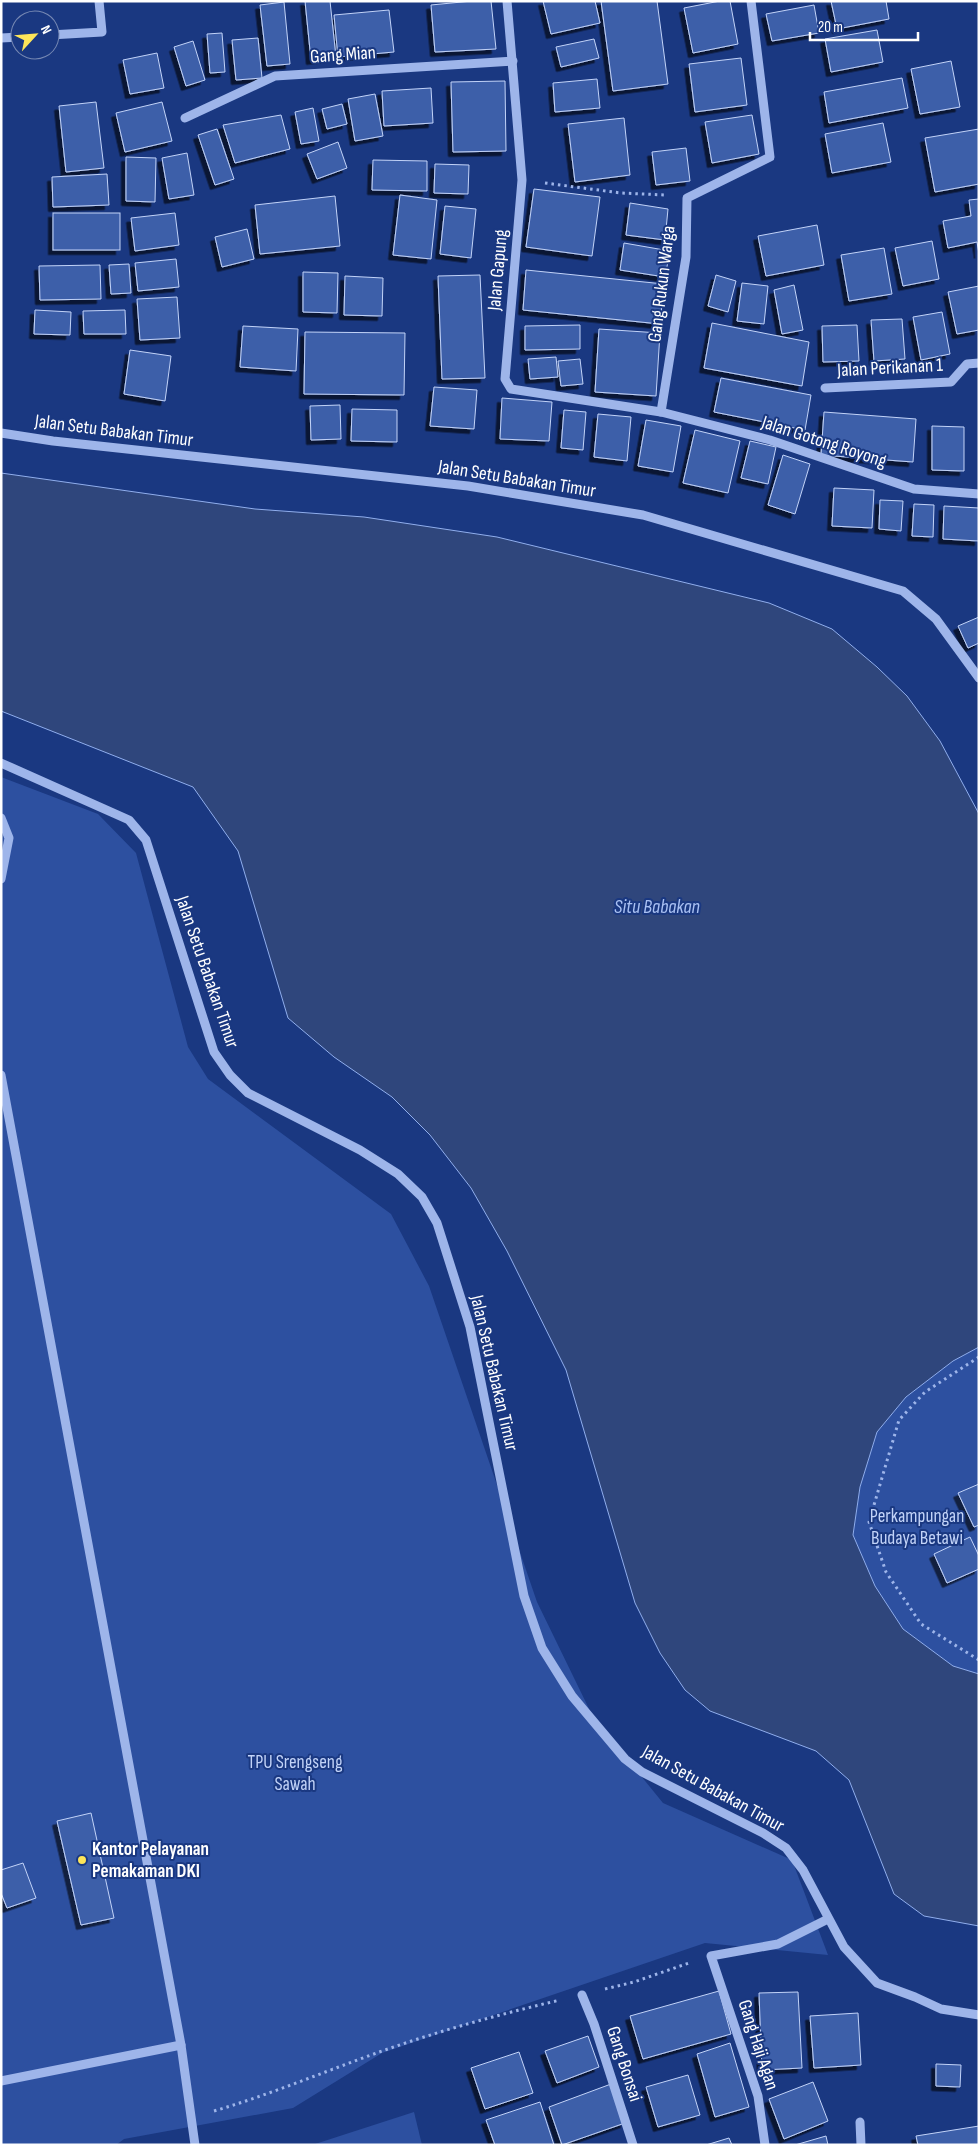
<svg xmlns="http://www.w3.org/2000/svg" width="980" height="2146" viewBox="0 0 980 2146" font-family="'Sofia Sans Condensed',sans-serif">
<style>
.green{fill:#2d50a0}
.water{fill:#2f467c;stroke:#90aeed}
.building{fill:#3e5fa9;stroke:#c2d3f8;filter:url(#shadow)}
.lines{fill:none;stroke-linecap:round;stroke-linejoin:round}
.path{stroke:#9eb5ea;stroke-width:3;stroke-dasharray:2.5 4;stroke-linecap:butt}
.minor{stroke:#9eb5ea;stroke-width:9}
.poi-dot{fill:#fde559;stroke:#1a3881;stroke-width:2}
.labels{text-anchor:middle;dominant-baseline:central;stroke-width:4;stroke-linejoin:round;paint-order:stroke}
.street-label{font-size:19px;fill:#fff;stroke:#1a3881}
.park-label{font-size:19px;fill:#c2d3f8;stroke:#1a3881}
.poi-label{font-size:19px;font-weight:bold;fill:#fff;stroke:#1a3881;text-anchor:start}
.water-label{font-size:20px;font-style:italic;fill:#a9c0f2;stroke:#1a3881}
</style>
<defs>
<filter id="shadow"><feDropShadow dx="-4.5" dy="4.5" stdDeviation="0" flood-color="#0009"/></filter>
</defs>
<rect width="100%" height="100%" fill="#1a3881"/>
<!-- green -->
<g class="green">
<polygon points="1,777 98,814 136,853 188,1047 208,1079 391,1214 429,1286 537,1602 593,1717 663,1803 792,1860 828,1955 705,1943 382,2053 293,2108 124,2139 116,2145 1,2145"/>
<polygon points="979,1347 979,1674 953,1666 903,1629 875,1586 853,1535 860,1487 877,1432 906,1397 953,1361"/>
<polygon points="414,2112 422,2145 312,2145"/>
</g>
<!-- water -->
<polygon class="water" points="1,473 255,509 364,517 497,537 769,603 832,629 877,667 907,696 940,741 979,814 979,1347 953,1361 906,1397 877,1432 860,1487 853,1535 875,1586 903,1629 953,1666 979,1674 979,1926 924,1916 894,1894 849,1780 816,1751 710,1711 685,1690 660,1653 635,1603 566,1370 507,1251 471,1188 430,1135 392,1097 334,1057 288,1018 238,851 193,787 1,711"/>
<!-- building -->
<g class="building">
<polygon points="305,1 330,1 336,57 311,60"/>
<polygon points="472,1 491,1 496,49 435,52 431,5"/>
<polygon points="543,1 595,1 600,23 551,34"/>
<polygon points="601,1 657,1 668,84 613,91"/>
<polygon points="720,1 730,1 738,44 693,53 684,8"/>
<polygon points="831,1 886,1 889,19 837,29"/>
<polygon points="284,2 290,64 267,66 260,5"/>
<polygon points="814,5 819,33 772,41 766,14"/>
<polygon points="389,10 394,52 338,57 334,15"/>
<polygon points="877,30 883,62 831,72 825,39"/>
<polygon points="222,33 225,72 210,73 207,34"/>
<polygon points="258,38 262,78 236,80 232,40"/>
<polygon points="594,39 599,58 561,67 556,47"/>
<polygon points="193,41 205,80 186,86 174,47"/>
<polygon points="157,53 164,88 130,94 123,60"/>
<polygon points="741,58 747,105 695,112 689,64"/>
<polygon points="951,61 960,107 920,114 911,69"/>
<polygon points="902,78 908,108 829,123 824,92"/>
<polygon points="597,79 600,108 555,112 553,83"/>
<polygon points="505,81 506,151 453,152 451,82"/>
<polygon points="431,88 433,123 384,126 382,91"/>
<polygon points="375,94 383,136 355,141 348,99"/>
<polygon points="96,102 104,168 66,172 59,106"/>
<polygon points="162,102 172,141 125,152 116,113"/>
<polygon points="342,104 347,124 327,129 322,109"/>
<polygon points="313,108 319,141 301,144 295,112"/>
<polygon points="281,115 290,149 235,163 223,125"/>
<polygon points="752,115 759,154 712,163 705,122"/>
<polygon points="624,118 630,175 575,182 568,124"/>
<polygon points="883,123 891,162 832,173 825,134"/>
<polygon points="217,129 234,179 215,185 198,135"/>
<polygon points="979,129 979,184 935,192 925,138"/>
<polygon points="338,142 347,168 317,179 307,154"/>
<polygon points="686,148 690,181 656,185 652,152"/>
<polygon points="187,153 194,195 169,199 162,158"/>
<polygon points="126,157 156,158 155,202 126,201"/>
<polygon points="373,160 427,161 427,191 372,190"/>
<polygon points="435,164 469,165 468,194 434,193"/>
<polygon points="107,174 109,205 53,207 52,177"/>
<polygon points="534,189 600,197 592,256 526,247"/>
<polygon points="400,195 437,200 431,259 393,255"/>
<polygon points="335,196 340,246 260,254 255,205"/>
<polygon points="979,199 979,254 977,242 948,248 943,221 971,216 969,200"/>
<polygon points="630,203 668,209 665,240 626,235"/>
<polygon points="445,206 476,209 471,258 440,254"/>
<rect x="53" y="213" width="67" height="37"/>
<polygon points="175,213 179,245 135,251 131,218"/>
<polygon points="817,225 824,265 766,276 758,236"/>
<polygon points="247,229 254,259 222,267 215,237"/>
<polygon points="932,241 939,279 903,286 895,248"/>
<polygon points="624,243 670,251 665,277 620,270"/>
<polygon points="884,248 892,294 849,301 841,255"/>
<polygon points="176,259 179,287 138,291 135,263"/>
<polygon points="129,264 131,293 111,294 109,265"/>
<polygon points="100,265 101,299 40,300 39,266"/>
<polygon points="526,270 664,284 660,324 523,310"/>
<polygon points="303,272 338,273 337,313 303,312"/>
<polygon points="480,275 485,378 442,379 438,276"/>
<polygon points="716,275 736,281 728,312 708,306"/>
<polygon points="345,276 383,278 382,316 344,315"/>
<polygon points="742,283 768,286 764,324 737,321"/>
<polygon points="794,285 803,330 782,334 774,290"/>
<polygon points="979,286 979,330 957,334 948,292"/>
<polygon points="177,297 180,338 140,340 137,299"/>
<polygon points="35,310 71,312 70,335 34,334"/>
<polygon points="125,310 126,334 84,334 83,311"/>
<polygon points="942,312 950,354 921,360 913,317"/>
<polygon points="902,319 905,359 874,361 871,320"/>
<polygon points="712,323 809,342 802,386 704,368"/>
<polygon points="580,325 580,349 525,350 525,326"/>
<polygon points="857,325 859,361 823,362 822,326"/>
<polygon points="243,326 298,329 296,371 240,367"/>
<polygon points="599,329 660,333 656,396 595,392"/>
<polygon points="305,332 405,333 404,395 304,394"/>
<polygon points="130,350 171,356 165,401 124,394"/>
<polygon points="556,357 558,377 530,379 528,359"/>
<polygon points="580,359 583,384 561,386 558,361"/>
<polygon points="721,378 811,395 805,430 714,412"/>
<polygon points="434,387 477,390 474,429 430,426"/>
<polygon points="502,398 552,402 549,441 500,439"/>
<polygon points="340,405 341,439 311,440 310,406"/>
<polygon points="352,409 397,410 397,442 351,441"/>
<polygon points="564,410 586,412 583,450 561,448"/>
<polygon points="824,412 916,419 913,462 821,455"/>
<polygon points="598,414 631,417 627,461 594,457"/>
<polygon points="646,420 681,426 673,472 638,466"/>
<polygon points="932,426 964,427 964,471 932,470"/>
<polygon points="695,430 740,441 728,493 683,483"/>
<polygon points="750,441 776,447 768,484 741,478"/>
<polygon points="783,455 810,464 795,514 768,505"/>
<polygon points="834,488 874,490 872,528 832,526"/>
<polygon points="880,500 903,501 901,531 879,529"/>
<polygon points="914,504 934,505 933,537 912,536"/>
<polygon points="944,506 979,508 979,541 943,539"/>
<polygon points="979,617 979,643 968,648 958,626"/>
<polygon points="979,1484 979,1525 974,1527 958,1493"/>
<polygon points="970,1537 979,1556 979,1569 947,1583 934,1554"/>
<polygon points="91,1813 114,1918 81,1925 57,1821"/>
<polygon points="23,1863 36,1898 7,1908 1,1893 1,1870"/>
<polygon points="719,1991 731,2034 643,2059 630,2016"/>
<polygon points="798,1992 802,2068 762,2070 759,1993"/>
<polygon points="858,2013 861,2065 814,2068 810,2016"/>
<polygon points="588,2036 599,2067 557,2083 545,2051"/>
<polygon points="730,2043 749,2107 715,2117 697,2054"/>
<polygon points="519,2052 533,2093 485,2109 471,2068"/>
<polygon points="936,2064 961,2065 960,2087 936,2086"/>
<polygon points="688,2075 700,2115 658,2127 646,2087"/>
<polygon points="813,2082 828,2121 784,2139 769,2099"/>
<polygon points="611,2084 625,2123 562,2145 549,2107"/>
<polygon points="540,2102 554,2145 495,2145 486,2120"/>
<polygon points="979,2126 979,2145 918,2145 916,2136"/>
<polygon points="826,2136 828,2145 795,2145"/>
<polygon points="729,2138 732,2145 706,2145"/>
</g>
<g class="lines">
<!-- path -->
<g class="path">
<polyline points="545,183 621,193 665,195"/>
<polyline points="979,1357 925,1392 899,1420 869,1522 886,1572 921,1624 979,1660"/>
<polyline points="605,1989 634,1982 689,1963"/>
<path d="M214,2111C272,2094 328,2070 385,2050C442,2030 501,2014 560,2000"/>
</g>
<!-- minor -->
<g class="minor">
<polyline points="507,1 522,180 505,379 511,389 661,412 770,440 914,489 979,494"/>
<polyline points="50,35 102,32 99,1"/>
<polyline points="1,38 20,37"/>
<polyline points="185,118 275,76 513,61"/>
<polyline points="825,388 951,382 967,364 979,363"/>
<polyline points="661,412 686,257 687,198 770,157 751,1"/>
<polyline points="1,433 53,441 468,486 643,515 903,591 936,619 979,678"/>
<polyline points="1,763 129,820 146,840 214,1052 230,1075 248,1093 360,1150 398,1174 422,1197 437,1223 470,1327 524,1596 542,1648 572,1696 625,1759 642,1772 763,1833 786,1848 803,1870 844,1947 877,1983 915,1997 941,2009 979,2015"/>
<polyline points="1,818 9,838 1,879"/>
<polyline points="1,1075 181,2045 195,2145"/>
<polyline points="582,1995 594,2024 633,2145"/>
<polyline points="1,2081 181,2045"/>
<polyline points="860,2122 861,2145"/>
<polyline points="765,2145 758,2096 711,1956 778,1944 828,1919"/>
</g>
</g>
<!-- markers -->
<circle class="poi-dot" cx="82" cy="1860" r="5"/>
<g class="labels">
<!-- street labels -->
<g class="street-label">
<text transform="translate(343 55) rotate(-4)">Gang Mian</text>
<text transform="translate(498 270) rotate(-85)">Jalan Gapung</text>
<text transform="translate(662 284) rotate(-83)">Gang Rukun Warga</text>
<text transform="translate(890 368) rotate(-3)">Jalan Perikanan 1</text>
<text transform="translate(114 431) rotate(7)">Jalan Setu Babakan Timur</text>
<text transform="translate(824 442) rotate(18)">Jalan Gotong Royong</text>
<text transform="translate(517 479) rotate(9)">Jalan Setu Babakan Timur</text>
<text transform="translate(207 972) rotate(71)">Jalan Setu Babakan Timur</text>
<text transform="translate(494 1373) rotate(77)">Jalan Setu Babakan Timur</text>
<text transform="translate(713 1789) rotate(29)">Jalan Setu Babakan Timur</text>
<text transform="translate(758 2045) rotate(72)">Gang Haji Agan</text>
<text transform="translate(624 2064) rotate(72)">Gang Bonsai</text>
</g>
<!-- park labels -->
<g class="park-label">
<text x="917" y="1516">Perkampungan<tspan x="917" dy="22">Budaya Betawi</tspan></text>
<text x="295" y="1762">TPU Srengseng<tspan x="295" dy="22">Sawah</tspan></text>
</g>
<!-- poi labels -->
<g class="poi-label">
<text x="92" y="1849">Kantor Pelayanan<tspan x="92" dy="22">Pemakaman DKI</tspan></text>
</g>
<!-- water labels -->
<g class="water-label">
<text x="657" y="907">Situ Babakan</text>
</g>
</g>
<!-- border -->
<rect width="980" height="2146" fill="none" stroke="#ffffff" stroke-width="5"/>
<!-- north arrow -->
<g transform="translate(35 35) rotate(64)"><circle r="24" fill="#1a3881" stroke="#7688b3"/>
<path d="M0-4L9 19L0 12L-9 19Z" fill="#fde559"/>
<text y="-8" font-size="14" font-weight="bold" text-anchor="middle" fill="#ffffff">N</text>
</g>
<!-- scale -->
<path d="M810 32v8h108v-8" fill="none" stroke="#ffffff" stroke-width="2.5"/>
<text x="818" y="32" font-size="15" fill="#ffffff" stroke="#1a3881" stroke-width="4" paint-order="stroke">20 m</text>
</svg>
